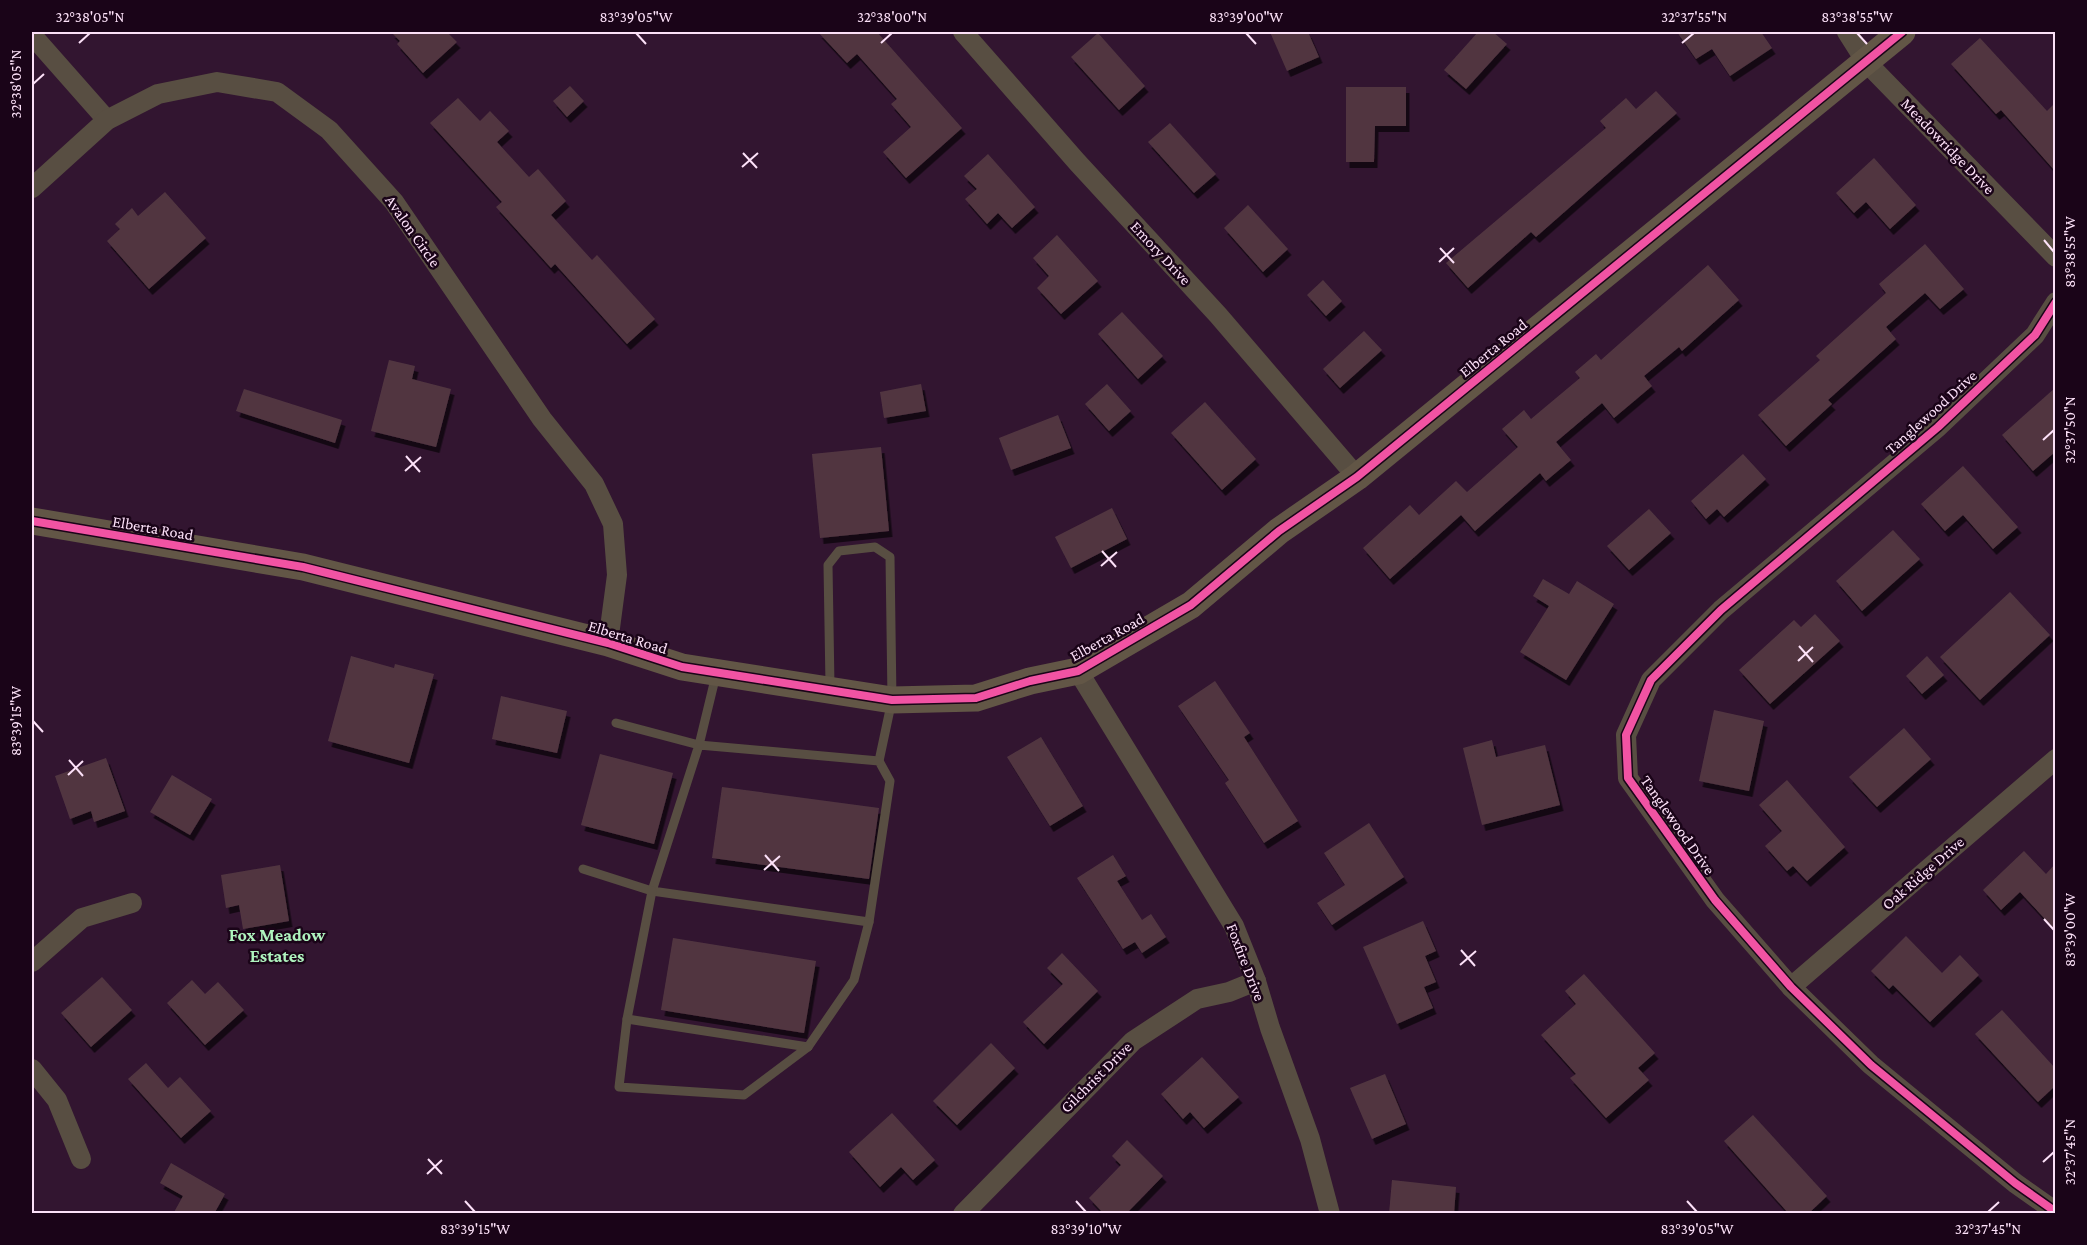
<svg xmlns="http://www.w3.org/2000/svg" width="2087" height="1245" viewBox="0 0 2087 1245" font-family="'Crimson Pro',serif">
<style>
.building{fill:#513641;filter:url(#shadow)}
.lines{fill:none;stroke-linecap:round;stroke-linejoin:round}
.lane{stroke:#584e42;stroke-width:9}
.street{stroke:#584e42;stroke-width:20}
.secondary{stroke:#625646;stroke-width:27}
.cycleway-casing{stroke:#1a0418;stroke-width:11}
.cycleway{stroke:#f153a3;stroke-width:8}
.ticks{fill:none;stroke:#fce1f8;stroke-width:2}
.labels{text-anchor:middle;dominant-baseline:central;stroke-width:5;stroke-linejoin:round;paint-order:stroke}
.street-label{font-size:16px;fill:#fce1f8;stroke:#1a0418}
.neighbourhood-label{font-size:18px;font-weight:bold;fill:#aff3be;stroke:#1a0418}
.neatline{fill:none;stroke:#fce1f8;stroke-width:2}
.ticks-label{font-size:15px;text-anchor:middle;fill:#fce1f8}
</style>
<defs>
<filter id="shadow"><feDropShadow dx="3.5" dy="6" stdDeviation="0" flood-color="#0009"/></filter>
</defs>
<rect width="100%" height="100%" fill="#321530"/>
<!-- building -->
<g class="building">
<polygon points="391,32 447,32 457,42 423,73 397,44 400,41"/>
<polygon points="818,32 877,32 962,128 906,178 883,152 911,127 891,104 897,99 857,54 847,63"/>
<polygon points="1270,32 1308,32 1319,57 1287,71"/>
<polygon points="1478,32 1493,32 1507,44 1466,89 1444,70"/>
<polygon points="1677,32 1761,32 1772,48 1730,76 1712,49 1696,59"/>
<polygon points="1098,33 1145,86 1119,110 1071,57"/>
<polygon points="1980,38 2047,111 2055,103 2055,171 2001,110 1996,114 1951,64"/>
<polygon points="570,86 584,101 567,117 553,101"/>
<polygon points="1346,87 1406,87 1406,126 1375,126 1374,162 1346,162"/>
<polygon points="1656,91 1677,113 1536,237 1531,232 1468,288 1446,263 1606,128 1600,121 1626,98 1636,109"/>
<polygon points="458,98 480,121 490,111 509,131 497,142 529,177 538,169 566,201 551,215 592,260 597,255 655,319 627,344 555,264 551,268 496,207 502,202 430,123"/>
<polygon points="1170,123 1216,174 1194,193 1148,142"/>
<polygon points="988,154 1035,207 1012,228 998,213 987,224 965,199 977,189 964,176"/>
<polygon points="1874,158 1916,205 1890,229 1866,202 1854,213 1836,193"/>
<polygon points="165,192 206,238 149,289 107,241 120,229 115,224 132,208 138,216"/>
<polygon points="1248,205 1288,249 1263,272 1224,228"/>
<polygon points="1057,235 1098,281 1061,314 1037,288 1049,276 1033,258"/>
<polygon points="1925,244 1964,289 1940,309 1925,293 1886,327 1896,339 1828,400 1832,404 1786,446 1758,415 1820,360 1816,356 1886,293 1879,284"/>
<polygon points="1708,265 1739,300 1682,351 1679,347 1644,376 1652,386 1614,418 1602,403 1556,442 1571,460 1546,481 1540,473 1475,531 1461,515 1390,579 1363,548 1410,505 1419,515 1456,481 1467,492 1518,447 1502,429 1524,410 1531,419 1580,378 1575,372 1596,354 1601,360"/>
<polygon points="1323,280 1342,301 1326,316 1307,295"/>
<polygon points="1122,312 1163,356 1138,379 1098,334"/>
<polygon points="1364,331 1382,350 1340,388 1323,369"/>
<polygon points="389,360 415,366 412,379 451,389 436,447 371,431"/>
<polygon points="921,384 926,411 884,418 880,392"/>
<polygon points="1107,384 1131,411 1109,431 1085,404"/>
<polygon points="2055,388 2055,452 2033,471 2002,435"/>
<polygon points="244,389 342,420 335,443 236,411"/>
<polygon points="1205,402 1256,459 1222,490 1171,433"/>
<polygon points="1058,415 1071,448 1011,470 999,438"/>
<polygon points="881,447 889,531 820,538 812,454"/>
<polygon points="1743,454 1766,479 1724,517 1717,509 1706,519 1691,501"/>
<polygon points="1963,466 2018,527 1993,549 1963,515 1945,531 1921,504"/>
<polygon points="1112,508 1127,539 1071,568 1055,537"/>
<polygon points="1649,509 1671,533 1629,570 1607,546"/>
<polygon points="1893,530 1920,559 1862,611 1836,581"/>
<polygon points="1543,579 1569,594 1577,581 1614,604 1566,680 1520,652 1549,606 1533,596"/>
<polygon points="2010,592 2050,635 1980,700 1940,657"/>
<polygon points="1815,614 1840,641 1770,704 1739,670 1794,620 1801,627"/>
<polygon points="351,656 394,668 395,664 434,674 409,763 328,741"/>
<polygon points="1927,656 1944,675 1922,694 1906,676"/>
<polygon points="1215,681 1250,733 1244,737 1298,821 1264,843 1225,783 1229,780 1178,706"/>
<polygon points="501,696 567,711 557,753 492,739"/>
<polygon points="1714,710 1764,721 1749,791 1699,781"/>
<polygon points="1904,728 1931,759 1877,807 1849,777"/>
<polygon points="1041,737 1083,806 1050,826 1007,757"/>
<polygon points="1492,740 1496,757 1545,745 1560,805 1482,825 1463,748"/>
<polygon points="600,754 673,773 654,844 581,825"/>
<polygon points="106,758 125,811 94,822 91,811 70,819 55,776"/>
<polygon points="172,775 212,799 190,835 150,812"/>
<polygon points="1787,780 1845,847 1807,881 1793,866 1787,871 1765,846 1782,831 1759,805"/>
<polygon points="722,787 879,808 869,879 712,858"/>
<polygon points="1369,823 1404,877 1332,925 1317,903 1345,885 1324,853"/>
<polygon points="2024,851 2046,874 2055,864 2055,930 2020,892 2001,910 1983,890"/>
<polygon points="1113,855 1126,876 1117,881 1142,920 1151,914 1166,937 1142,953 1135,942 1123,949 1077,878"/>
<polygon points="280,865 289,921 243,929 239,905 226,908 221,875"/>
<polygon points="1423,921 1436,951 1425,956 1436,982 1424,987 1433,1008 1397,1024 1363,947"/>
<polygon points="1906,936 1942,973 1960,955 1979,975 1930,1022 1893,985 1889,989 1871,971"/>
<polygon points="673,938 816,961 804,1033 661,1010"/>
<polygon points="1062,953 1098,991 1044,1044 1023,1022 1063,984 1047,968"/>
<polygon points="1584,974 1655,1053 1638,1068 1649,1080 1606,1118 1570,1078 1576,1074 1541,1035 1576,1004 1565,991"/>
<polygon points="102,977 132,1010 91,1047 61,1013"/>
<polygon points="192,980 205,994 218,982 244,1010 205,1045 167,1003"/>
<polygon points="2002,1010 2055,1068 2055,1086 2038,1102 1975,1034"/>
<polygon points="991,1043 1015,1068 957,1125 933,1101"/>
<polygon points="1202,1057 1239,1097 1204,1128 1190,1112 1183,1119 1161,1094"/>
<polygon points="146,1063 168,1088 180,1077 211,1111 181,1138 128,1079"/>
<polygon points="1385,1074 1406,1124 1372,1139 1350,1088"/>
<polygon points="892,1113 935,1160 913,1180 901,1167 880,1187 849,1152"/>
<polygon points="1753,1115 1827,1196 1808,1214 1789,1214 1724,1141"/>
<polygon points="1127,1140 1163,1176 1126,1214 1104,1214 1089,1198 1121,1165 1112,1156"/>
<polygon points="171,1163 225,1194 214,1214 173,1214 183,1196 160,1183"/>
<polygon points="1392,1180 1456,1187 1454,1214 1389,1214"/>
</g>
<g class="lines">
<!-- lane -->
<g class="lane">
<polyline points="830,686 828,565 839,551 875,547 890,557 892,700 879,761"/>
<polyline points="616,723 699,745 879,761 890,781 869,922 652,891 699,745 716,675"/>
<polyline points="583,869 652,891 627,1019 808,1047 854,980 869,922"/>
<polyline points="627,1019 619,1087 744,1095 808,1047"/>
</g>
<!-- street -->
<g class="street">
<polyline points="963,32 1077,162 1218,315 1357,477"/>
<polyline points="1847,32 1866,62 2056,257"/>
<polyline points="32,35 107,120"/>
<polyline points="32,188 107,120 158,94 217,82 277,92 329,130 394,202 542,419 594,484 613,524 617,575 608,643"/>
<polyline points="2056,302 2035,335 1938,427 1721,610 1651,680 1626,735 1628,778 1715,900 1791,987 1871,1065 2015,1183 2056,1212"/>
<polyline points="1078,671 1234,926 1256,981 1270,1028 1310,1139 1330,1214"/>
<polyline points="32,962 82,918 132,903"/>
<polyline points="1791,987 2056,759"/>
<polyline points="32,1069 57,1100 81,1159"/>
<polyline points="963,1214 1133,1041 1197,999 1229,992 1256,981"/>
</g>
<!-- secondary -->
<polyline class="secondary" points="32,521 303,567 608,643 682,667 892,700 976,698 1030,681 1078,671 1191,605 1279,531 1357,477 1902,32"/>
<defs>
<g id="cycleway">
<polyline points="2056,302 2035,335 1938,427 1721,610 1651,680 1626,735 1628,778 1715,900 1791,987 1871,1065 2015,1183 2056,1212"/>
<polyline points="32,521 303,567 608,643 682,667 892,700 976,698 1030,681 1078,671 1191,605 1279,531 1357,477 1902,32"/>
</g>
</defs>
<!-- cycleway casing -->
<use href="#cycleway" class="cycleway-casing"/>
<!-- cycleway -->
<use href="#cycleway" class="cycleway"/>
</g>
<!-- ticks -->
<path class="ticks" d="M636,33L646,44M1246,33L1256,44M1857,33L1867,44M79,43L90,33M881,43L892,33M1682,43L1694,33M33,84L44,74M743,153L757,168M742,167L758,153M2044,240L2054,252M1440,248L1454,263M1439,262L1454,248M2043,440L2054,430M406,456L420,472M405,471L421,457M1102,551L1116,567M1101,566L1117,552M1799,646L1813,662M1798,661L1813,647M33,721L43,732M69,760L83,776M68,775L83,761M765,855L779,871M764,870L780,856M2044,919L2054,930M1461,950L1475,966M1460,965L1476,951M428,1159L442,1174M2043,1162L2054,1152M427,1174L442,1160M465,1201L475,1212M1076,1201L1086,1212M1687,1201L1697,1212M1988,1212L1999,1202"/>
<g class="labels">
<!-- street labels -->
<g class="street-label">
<text transform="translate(1948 146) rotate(46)">Meadowridge Drive</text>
<text transform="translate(413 231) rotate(55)">Avalon Circle</text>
<text transform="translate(1161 253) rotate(47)">Emory Drive</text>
<text transform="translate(1493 348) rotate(-39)">Elberta Road</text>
<text transform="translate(1931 412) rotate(-42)">Tanglewood Drive</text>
<text transform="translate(153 528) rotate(10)">Elberta Road</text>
<text transform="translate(628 637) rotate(17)">Elberta Road</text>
<text transform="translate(1107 637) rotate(-29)">Elberta Road</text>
<text transform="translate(1678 825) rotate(55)">Tanglewood Drive</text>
<text transform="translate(1923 873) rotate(-41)">Oak Ridge Drive</text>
<text transform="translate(1246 962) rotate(69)">Foxfire Drive</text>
<text transform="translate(1096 1077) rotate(-45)">Gilchrist Drive</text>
</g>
<!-- neighbourhood labels -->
<g class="neighbourhood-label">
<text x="277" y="935">Fox Meadow<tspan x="277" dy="21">Estates</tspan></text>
</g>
</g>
<!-- border -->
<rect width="2087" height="1245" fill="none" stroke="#1a0418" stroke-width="66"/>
<rect x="33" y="33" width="2021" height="1179" class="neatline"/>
<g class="ticks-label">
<text x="90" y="22">32°38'05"N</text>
<text x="636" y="22">83°39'05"W</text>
<text x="892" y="22">32°38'00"N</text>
<text x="1246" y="22">83°39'00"W</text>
<text x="1694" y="22">32°37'55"N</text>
<text x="1857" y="22">83°38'55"W</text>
<text transform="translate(16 84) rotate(-90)" y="5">32°38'05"N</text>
<text transform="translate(2070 252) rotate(-90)" y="5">83°38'55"W</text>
<text transform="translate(2070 430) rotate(-90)" y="5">32°37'50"N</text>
<text transform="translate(16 721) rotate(-90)" y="5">83°39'15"W</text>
<text transform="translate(2070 930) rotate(-90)" y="5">83°39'00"W</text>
<text transform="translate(2070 1152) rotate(-90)" y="5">32°37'45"N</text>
<text x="475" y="1234">83°39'15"W</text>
<text x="1086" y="1234">83°39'10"W</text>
<text x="1697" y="1234">83°39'05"W</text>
<text x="1988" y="1234">32°37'45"N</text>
</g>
</svg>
